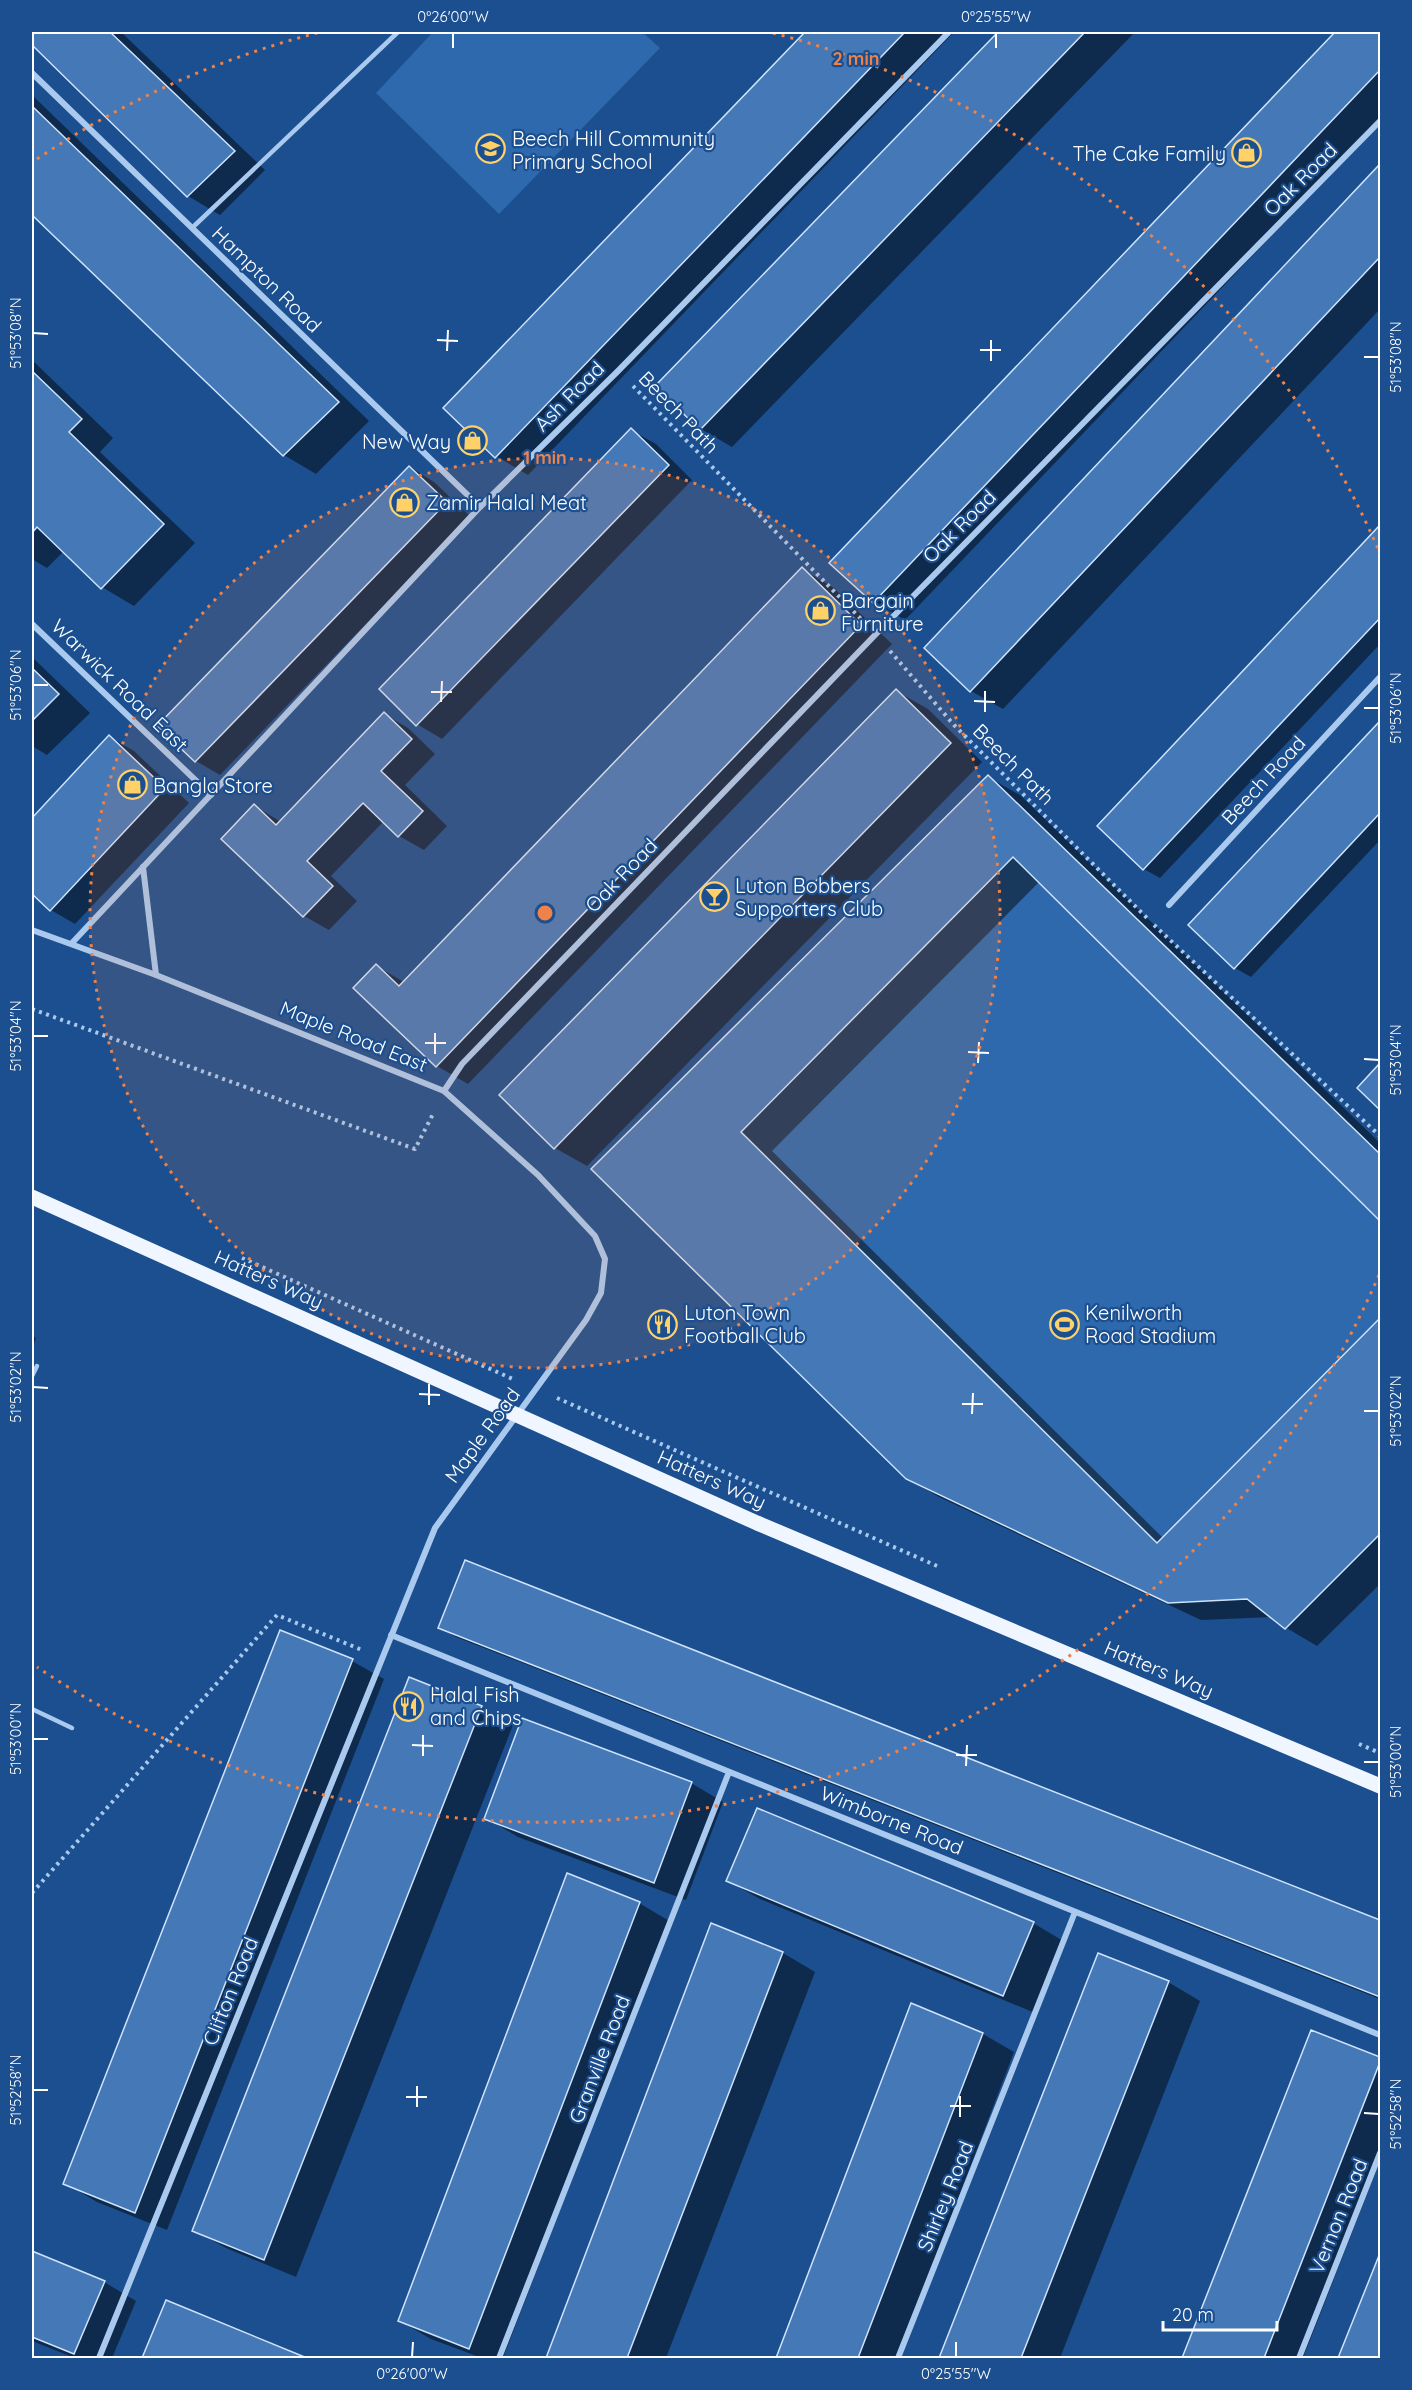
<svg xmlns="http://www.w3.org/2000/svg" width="1412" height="2390" viewBox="0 0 1412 2390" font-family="Quicksand,sans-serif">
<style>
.green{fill:#2e69ad}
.shadow{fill:#0007}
.building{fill:#4478b7;stroke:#cfe3fa;stroke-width:1.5}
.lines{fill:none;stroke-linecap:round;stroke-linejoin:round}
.path{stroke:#a9c9ee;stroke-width:4;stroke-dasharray:3 4.5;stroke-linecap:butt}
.lane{stroke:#a9c9ee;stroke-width:4.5}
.street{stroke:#a9c9ee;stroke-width:6}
.primary{stroke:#f0f6ff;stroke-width:15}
.ticks{fill:none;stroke:#fff;stroke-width:2}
.ring{fill:none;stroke:#ee8249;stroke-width:3;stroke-dasharray:3 6}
.labels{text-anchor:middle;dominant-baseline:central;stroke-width:4.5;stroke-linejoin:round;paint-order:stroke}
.poi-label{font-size:20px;fill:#fff;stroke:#1b4f8f;text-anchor:start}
.street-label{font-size:20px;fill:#fff;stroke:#1b4f8f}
.centre{fill:#ee8249;stroke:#1b4f8f;stroke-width:3}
.ring-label{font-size:18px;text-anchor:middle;font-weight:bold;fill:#ee8249;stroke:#1b4f8f;stroke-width:4.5;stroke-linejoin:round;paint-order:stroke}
.neatline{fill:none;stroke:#fff;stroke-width:2}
.ticks-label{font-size:15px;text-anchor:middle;fill:#fff}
</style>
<rect width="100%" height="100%" fill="#1b4f8f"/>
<!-- green -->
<g class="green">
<polygon points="433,32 642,32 660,48 499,214 376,93"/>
<polygon points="988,775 1380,1154 1380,1534 1285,1629 1247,1599 1168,1603 906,1479 591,1169"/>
</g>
<!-- shadow -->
<g class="shadow">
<polygon points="32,32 121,32 265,170 220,215 188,196 32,43"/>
<polygon points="807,32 954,32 528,475 496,456 445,408"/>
<polygon points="1000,32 1135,32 732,447 701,429 657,386"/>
<polygon points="1337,32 1380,32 1380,122 905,620 874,602 831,563"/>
<polygon points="32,95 369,421 316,474 284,455 32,213"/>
<polygon points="1380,166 1380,309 1003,709 971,691 926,648"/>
<polygon points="32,360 113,438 100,452 195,543 134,606 102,587 64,551 47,568 32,559"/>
<polygon points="631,430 656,444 692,480 442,739 417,724"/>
<polygon points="410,467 434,482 470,516 220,775 196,761"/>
<polygon points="1380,527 1380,644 1160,878 1144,869 1099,826"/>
<polygon points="802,569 834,588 892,644 468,1084 437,1066 376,966 404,982"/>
<polygon points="32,657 90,713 47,755 32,746"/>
<polygon points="896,691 928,709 982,762 587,1166 555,1148 501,1095"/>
<polygon points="384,714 408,728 435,754 405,785 447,826 424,850 399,836 384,821 331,876 357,901 329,930 304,916 223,839 255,806 281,822"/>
<polygon points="1380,723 1380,840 1251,977 1235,968 1190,925"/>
<polygon points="110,737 134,751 189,803 75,924 51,910 32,892 32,820"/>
<polygon points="988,777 1020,795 1380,1143 1380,1219 1040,881 772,1151 1163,1538 1380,1320 1380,1584 1317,1646 1285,1627 1272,1617 1201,1620 939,1497 907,1478 593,1169"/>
<polygon points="1380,1066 1380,1108 1359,1088"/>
<polygon points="32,1335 36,1338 32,1349"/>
<polygon points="466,1562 1380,1922 1380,1999 456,1637 440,1627"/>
<polygon points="352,1661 384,1679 167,2230 97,2202 65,2183"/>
<polygon points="481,1707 513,1725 296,2277 226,2248 194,2230"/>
<polygon points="691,1783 723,1802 686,1900 518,1837 486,1818"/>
<polygon points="728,1881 1033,1923 1065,1942 1035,2013 760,1899"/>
<polygon points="639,1903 671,1922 503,2358 482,2358 431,2339 400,2321"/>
<polygon points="712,1925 783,1953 815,1972 666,2358 547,2358"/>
<polygon points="1099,1955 1168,1982 1200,2001 1060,2358 941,2358"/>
<polygon points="911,2005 983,2034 1014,2052 897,2358 778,2358"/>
<polygon points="1312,2032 1380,2059 1380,2161 1303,2358 1184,2358"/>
<polygon points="32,2252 104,2282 136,2301 112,2358 75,2358 32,2341"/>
<polygon points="1380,2257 1380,2358 1340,2358"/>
<polygon points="166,2302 303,2358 143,2358"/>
</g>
<!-- building -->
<g class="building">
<polygon points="32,32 110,32 235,151 187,197 32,45"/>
<polygon points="805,32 905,32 495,458 443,408"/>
<polygon points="998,32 1085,32 700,430 655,386"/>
<polygon points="1335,32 1380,32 1380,70 873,603 829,563"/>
<polygon points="32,106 339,402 283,456 32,215"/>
<polygon points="1380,164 1380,257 970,692 924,648"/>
<polygon points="32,371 82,419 69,432 164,524 101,589 37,527 32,533"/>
<polygon points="631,428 669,465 416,726 379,689"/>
<polygon points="409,466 447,502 195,762 157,726"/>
<polygon points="1380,525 1380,618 1143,870 1097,826"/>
<polygon points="802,567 861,625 436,1067 353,988 376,964 399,986"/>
<polygon points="32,668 59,694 32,721"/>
<polygon points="896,689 951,743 554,1149 499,1095"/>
<polygon points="384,712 412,739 381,771 423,811 398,837 363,803 307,861 333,886 303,917 221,839 254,804 276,825"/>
<polygon points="1380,721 1380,813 1234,969 1188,925"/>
<polygon points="109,735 165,788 50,911 32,894 32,818"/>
<polygon points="988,775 1380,1154 1380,1221 1013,857 741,1132 1157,1543 1380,1318 1380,1534 1285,1629 1247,1599 1168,1603 906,1479 591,1169"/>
<polygon points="1380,1063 1380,1110 1357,1088"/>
<polygon points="465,1560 1380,1920 1380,1997 438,1628"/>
<polygon points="280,1630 353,1659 135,2213 63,2184"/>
<polygon points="409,1677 482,1706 264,2260 192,2231"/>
<polygon points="522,1718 692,1782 654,1883 484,1819"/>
<polygon points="757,1808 1034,1922 1003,1996 726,1881"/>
<polygon points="567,1873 640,1902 469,2349 398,2321"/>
<polygon points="711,1923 783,1952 627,2358 546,2358"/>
<polygon points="1098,1953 1169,1981 1021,2358 939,2358"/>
<polygon points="911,2003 983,2033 858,2358 776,2358"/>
<polygon points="1311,2030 1380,2057 1380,2062 1264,2358 1182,2358"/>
<polygon points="32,2251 105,2281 74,2354 32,2337"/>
<polygon points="1380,2253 1380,2358 1338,2358"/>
<polygon points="166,2300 307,2358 142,2358"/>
</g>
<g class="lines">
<!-- path -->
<g class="path">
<polyline points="633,386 861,619"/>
<polyline points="890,651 954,725 1149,920"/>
<polyline points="1154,925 1380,1136"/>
<polyline points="32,1009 415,1149 434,1112"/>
<polyline points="242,1258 515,1380"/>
<polyline points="557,1398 937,1566"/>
<polyline points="1359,1744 1380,1753"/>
<polyline points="32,1893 277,1615 362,1650"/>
</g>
<!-- lane -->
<g class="lane">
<polyline points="192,228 398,32"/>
<polyline points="32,1376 37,1366"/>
<polyline points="32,1709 72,1728"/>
</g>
<!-- street -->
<g class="street">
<polyline points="32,73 480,507"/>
<polyline points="32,624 211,795"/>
<polyline points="143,867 156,975"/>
<polyline points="1169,905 1380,677"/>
<polyline points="32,930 156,975 444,1091 538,1175 595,1236 605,1259 601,1293 586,1320 435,1528 99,2358"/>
<polyline points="72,943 480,507 618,371 949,32"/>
<polyline points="444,1091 462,1064 876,634 1380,121"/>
<polyline points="391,1635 1380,2035"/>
<polyline points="499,2358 729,1772"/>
<polyline points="898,2358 1075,1912"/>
<polyline points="1299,2358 1380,2153"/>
</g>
<!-- primary -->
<polyline class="primary" points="32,1197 757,1523 1380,1786"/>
</g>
<!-- ticks -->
<path class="ticks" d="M453,48V33M996,48V33M33,333L48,334M437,340L458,341M980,350H1001M447,351L448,330M1364,357H1379M991,361V340M33,685H48M431,692H452M974,701L995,702M441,702L442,681M1364,708H1379M985,712V691M33,1036H48M425,1043H446M968,1052L989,1053M435,1054V1033M1364,1059L1379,1060M978,1063L979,1042M33,1387L48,1388M419,1394L440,1395M962,1404H983M429,1405V1384M1364,1411H1379M972,1414L973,1393M33,1739H48M412,1745L433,1746M956,1755H977M423,1756V1735M1364,1762H1379M966,1766L967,1745M33,2090H48M406,2097H427M950,2106H971M417,2107V2086M1364,2113L1379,2114M960,2117V2096M412,2357L413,2342M956,2357V2342"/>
<!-- distance rings -->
<circle cx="545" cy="913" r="455" fill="#ee8249" fill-opacity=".12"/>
<g class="ring">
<circle cx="545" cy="913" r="455"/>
<path d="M1379 1275A909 909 0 0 1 37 1667M37 159A909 909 0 0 1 317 33M773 33A909 909 0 0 1 1379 551"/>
</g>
<!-- icons -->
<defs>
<symbol id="school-ring" viewBox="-11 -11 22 22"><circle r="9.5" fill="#1b4f8f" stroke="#ffd166" stroke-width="1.5"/><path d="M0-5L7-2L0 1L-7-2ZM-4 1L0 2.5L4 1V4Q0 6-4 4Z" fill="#ffd166"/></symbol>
<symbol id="shop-ring" viewBox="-11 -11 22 22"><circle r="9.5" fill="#1b4f8f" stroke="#ffd166" stroke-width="1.5"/><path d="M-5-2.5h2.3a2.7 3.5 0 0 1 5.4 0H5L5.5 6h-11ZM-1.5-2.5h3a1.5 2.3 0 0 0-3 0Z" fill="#ffd166"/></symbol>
<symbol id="bar-ring" viewBox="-11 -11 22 22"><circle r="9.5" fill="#1b4f8f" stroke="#ffd166" stroke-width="1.5"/><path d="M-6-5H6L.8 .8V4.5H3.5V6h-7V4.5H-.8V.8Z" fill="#ffd166"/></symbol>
<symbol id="restaurant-ring" viewBox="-11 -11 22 22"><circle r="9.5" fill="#1b4f8f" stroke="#ffd166" stroke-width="1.5"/><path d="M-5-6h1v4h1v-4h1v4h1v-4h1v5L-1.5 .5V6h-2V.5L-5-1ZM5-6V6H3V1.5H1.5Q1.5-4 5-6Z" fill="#ffd166"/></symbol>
<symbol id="stadium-ring" viewBox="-11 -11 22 22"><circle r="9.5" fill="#1b4f8f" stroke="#ffd166" stroke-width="1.5"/><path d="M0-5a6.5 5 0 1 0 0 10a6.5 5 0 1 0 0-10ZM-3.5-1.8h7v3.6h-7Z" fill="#ffd166"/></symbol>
</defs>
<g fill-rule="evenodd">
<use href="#school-ring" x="474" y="132" width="33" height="33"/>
<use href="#shop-ring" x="1230" y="136" width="33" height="33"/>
<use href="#shop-ring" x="456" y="424" width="33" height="33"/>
<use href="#shop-ring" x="388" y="486" width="33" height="33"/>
<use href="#shop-ring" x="804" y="594" width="33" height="33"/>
<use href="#shop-ring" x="116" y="768" width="33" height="33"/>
<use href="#bar-ring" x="698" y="880" width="33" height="33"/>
<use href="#restaurant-ring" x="646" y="1308" width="33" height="33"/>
<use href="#stadium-ring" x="1048" y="1308" width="33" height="33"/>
<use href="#restaurant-ring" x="392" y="1690" width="33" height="33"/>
</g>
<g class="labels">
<!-- poi labels -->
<g class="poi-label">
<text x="512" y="138">Beech Hill Community<tspan x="512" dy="23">Primary School</tspan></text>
<text x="1226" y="153" text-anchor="end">The Cake Family</text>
<text x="451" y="441" text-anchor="end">New Way</text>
<text x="426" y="502">Zamir Halal Meat</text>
<text x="841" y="600">Bargain<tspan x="841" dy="23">Furniture</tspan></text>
<text x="153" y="785">Bangla Store</text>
<text x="735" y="885">Luton Bobbers<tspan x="735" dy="23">Supporters Club</tspan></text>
<text x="684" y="1312">Luton Town<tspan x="684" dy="23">Football Club</tspan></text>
<text x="1085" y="1312">Kenilworth<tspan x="1085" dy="23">Road Stadium</tspan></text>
<text x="430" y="1694">Halal Fish<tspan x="430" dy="23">and Chips</tspan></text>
</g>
<!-- street labels -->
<g class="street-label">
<text transform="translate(1300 179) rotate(-45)">Oak Road</text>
<text transform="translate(267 279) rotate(44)">Hampton Road</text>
<text transform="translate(569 396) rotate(-45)">Ash Road</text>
<text transform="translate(679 412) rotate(46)">Beech Path</text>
<text transform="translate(959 526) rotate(-45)">Oak Road</text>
<text transform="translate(120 685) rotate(44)">Warwick Road East</text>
<text transform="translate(1014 764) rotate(45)">Beech Path</text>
<text transform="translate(1263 780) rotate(-47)">Beech Road</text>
<text transform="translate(621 875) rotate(-46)">Oak Road</text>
<text transform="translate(354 1036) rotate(22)">Maple Road East</text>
<text transform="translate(269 1279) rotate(24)">Hatters Way</text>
<text transform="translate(482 1435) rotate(-54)">Maple Road</text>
<text transform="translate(712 1479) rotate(24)">Hatters Way</text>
<text transform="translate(1159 1669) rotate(23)">Hatters Way</text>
<text transform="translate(892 1820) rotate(22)">Wimborne Road</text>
<text transform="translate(230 1991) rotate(-68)">Clifton Road</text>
<text transform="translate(599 2059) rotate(-69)">Granville Road</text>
<text transform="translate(945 2196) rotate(-68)">Shirley Road</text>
<text transform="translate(1338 2216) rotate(-68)">Vernon Road</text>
</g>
</g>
<circle cx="545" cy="913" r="9" class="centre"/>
<g class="ring-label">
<text x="856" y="65">2 min</text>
<text x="545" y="464">1 min</text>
</g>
<!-- border -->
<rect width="1412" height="2390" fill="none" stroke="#1b4f8f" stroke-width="66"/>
<!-- scale -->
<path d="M1163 2321v9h114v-9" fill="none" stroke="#ffffff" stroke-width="3"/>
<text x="1172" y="2321" font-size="18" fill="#ffffff" stroke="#1b4f8f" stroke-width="4.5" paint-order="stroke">20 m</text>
<rect x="33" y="33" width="1346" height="2324" class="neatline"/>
<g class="ticks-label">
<text x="453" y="22">0°26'00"W</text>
<text x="996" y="22">0°25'55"W</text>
<text transform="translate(16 333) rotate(-90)" y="5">51°53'08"N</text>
<text transform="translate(1396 357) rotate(-90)" y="5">51°53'08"N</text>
<text transform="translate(16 685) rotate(-90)" y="5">51°53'06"N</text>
<text transform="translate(1396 708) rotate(-90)" y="5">51°53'06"N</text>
<text transform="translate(16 1036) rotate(-90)" y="5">51°53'04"N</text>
<text transform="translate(1396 1060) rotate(-90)" y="5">51°53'04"N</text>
<text transform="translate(16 1387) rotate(-90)" y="5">51°53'02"N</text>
<text transform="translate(1396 1411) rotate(-90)" y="5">51°53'02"N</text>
<text transform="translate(16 1739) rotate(-90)" y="5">51°53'00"N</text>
<text transform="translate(1396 1762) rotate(-90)" y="5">51°53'00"N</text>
<text transform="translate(16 2090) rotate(-90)" y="5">51°52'58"N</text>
<text transform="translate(1396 2114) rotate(-90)" y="5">51°52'58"N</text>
<text x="412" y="2379">0°26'00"W</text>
<text x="956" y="2379">0°25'55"W</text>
</g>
</svg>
